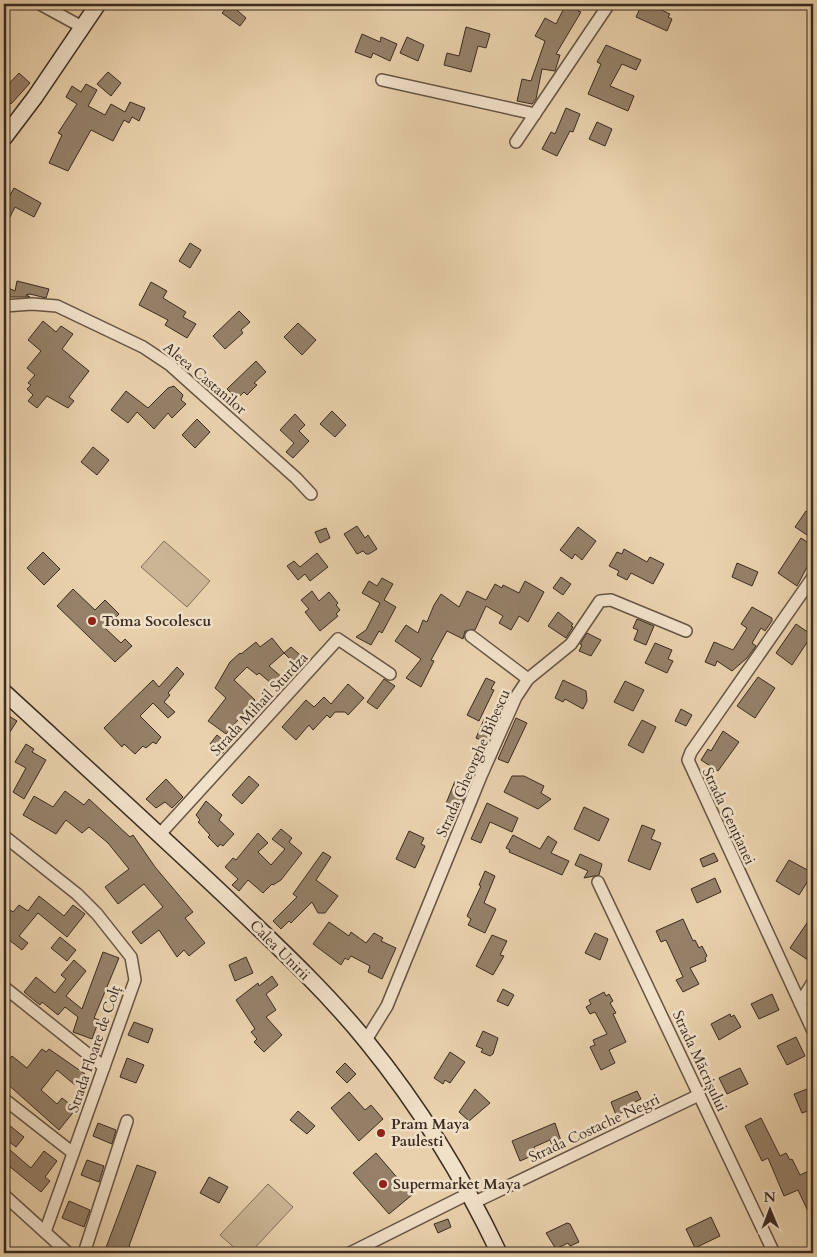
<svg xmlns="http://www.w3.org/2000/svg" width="817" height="1257" viewBox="0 0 817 1257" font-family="Cardo,serif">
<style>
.green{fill:#cbb594;stroke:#82705a}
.building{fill:#958169;stroke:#3a2b21}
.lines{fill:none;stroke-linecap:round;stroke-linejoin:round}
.street-casing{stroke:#665444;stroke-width:14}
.secondary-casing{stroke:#3a2b21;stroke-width:18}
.street{stroke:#f1e1c9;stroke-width:11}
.secondary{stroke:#f1e1c9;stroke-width:15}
.poi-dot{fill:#8f2418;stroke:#f1e1c9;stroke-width:2}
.labels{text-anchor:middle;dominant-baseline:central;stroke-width:5;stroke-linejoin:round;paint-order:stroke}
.street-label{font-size:15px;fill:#3a2b21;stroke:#f1e1c9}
.poi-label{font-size:15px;font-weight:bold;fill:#3a2b21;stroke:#f1e1c9;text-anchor:start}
</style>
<rect width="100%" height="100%" fill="#e9d1ac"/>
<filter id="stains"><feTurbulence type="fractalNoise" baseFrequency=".004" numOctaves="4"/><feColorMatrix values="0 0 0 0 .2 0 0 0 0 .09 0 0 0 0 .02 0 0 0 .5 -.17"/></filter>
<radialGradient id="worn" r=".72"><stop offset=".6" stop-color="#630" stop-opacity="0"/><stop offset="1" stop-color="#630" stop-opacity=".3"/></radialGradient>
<!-- green -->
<g class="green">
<polygon points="164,541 210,581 187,607 141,567"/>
<polygon points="268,1184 293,1207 250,1253 240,1253 220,1235"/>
</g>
<!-- building -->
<g class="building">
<polygon points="230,4 246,18 240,26 222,13"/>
<polygon points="566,4 582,4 578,11 581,12 556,54 560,55 555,71 542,69 536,99 532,104 517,101 522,79 531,81 545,41 535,36 545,18 556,24"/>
<polygon points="642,4 649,4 670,14 668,17 672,19 667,31 636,17"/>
<polygon points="466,27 490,34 486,48 478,46 471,72 444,65 447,53 459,56"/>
<polygon points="362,34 380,42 381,37 397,44 390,61 373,53 371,58 355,52"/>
<polygon points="407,37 424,45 418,61 400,53"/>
<polygon points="606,45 641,60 636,70 622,64 610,86 634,96 628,111 588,94 601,64 597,62"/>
<polygon points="108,72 121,83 111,96 97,84"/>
<polygon points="19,73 30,83 11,104 4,97 4,89"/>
<polygon points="86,84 97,90 88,106 105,115 111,104 125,112 130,102 145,108 139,121 132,117 129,123 124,120 113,141 91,130 68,171 49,163 62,135 58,133 77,104 66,97 72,86 81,92"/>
<polygon points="566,108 580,114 573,132 570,131 557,156 542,149 551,132 555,134"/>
<polygon points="597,122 612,129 605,146 589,139"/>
<polygon points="14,188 41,203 34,217 15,207 4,229 4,206"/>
<polygon points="190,243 201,250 190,268 179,261"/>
<polygon points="17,281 49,289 46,298 30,294 26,295 30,297 4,297 4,286 15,291"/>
<polygon points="151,282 167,291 163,298 186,312 183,317 196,324 187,338 165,325 168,320 139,305"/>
<polygon points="239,311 250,322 241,330 243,333 225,349 213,336"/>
<polygon points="43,321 56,332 61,326 73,334 62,349 89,371 69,397 74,401 68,408 47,396 37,408 28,401 33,395 27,389 31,385 28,383 35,375 27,368 41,351 28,340"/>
<polygon points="298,323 316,340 302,355 284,337"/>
<polygon points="256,361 266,372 254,383 257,385 247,395 244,392 237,399 227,389"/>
<polygon points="174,386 183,395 181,400 186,404 172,418 168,413 154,429 137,412 128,423 111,410 126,391 148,408 168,388"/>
<polygon points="332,411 346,425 335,437 320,424"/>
<polygon points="295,414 305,425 299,431 309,441 293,458 286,452 294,443 280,430"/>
<polygon points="197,419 210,432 195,448 182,435"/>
<polygon points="93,447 109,460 97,475 81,462"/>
<polygon points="806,511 813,516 813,539 795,527"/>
<polygon points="357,526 365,538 368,535 377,549 369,554 366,554 363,551 357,554 344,534"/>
<polygon points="578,527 596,541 582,560 575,554 572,559 560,550"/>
<polygon points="326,528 330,538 320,543 315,532"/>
<polygon points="801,538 813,546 813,556 797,586 778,573"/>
<polygon points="624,549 647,562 650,557 664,564 653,584 631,573 627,580 617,575 619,571 609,566 617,552 622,554"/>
<polygon points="43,552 60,569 44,585 27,568"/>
<polygon points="317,553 328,567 310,581 305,574 298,580 287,566 294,561 300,567"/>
<polygon points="737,563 758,572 752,586 732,577"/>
<polygon points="561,577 571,584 563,595 553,588"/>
<polygon points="382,578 393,584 384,600 396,607 382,633 379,631 371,645 356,637 366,630 380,603 362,593 369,581 377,586"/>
<polygon points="525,581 544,592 528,622 519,616 511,630 499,623 503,616 486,606 475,630 465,631 463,639 447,631 431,660 434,661 421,687 406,678 421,659 395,641 406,625 418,633 423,620 427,622 434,605 441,594 459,607 467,591 486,600 495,584 502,588 503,585 519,593"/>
<polygon points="73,589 95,610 105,600 119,614 105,628 121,643 125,639 132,646 115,662 57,606"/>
<polygon points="312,591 319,601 329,592 338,603 336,605 340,610 336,614 338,616 320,631 305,612 309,609 301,600"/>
<polygon points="752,607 772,618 772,621 765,631 761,628 752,643 756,646 747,658 732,671 717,661 715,666 705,662 714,642 733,650 747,628 741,624"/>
<polygon points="558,612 573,624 571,626 573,627 566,638 548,626"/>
<polygon points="637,619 654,626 646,645 634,640 638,630 633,628"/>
<polygon points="796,624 812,635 792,665 776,653"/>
<polygon points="587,633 601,640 591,656 579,651 582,645 580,644"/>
<polygon points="272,638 284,653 291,647 307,661 300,669 284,653 269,666 284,679 277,688 259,673 257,675 247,667 234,680 255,700 226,734 208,721 226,698 215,688 230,662 240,653 241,654 256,642 260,647"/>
<polygon points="655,643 672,650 668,659 673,661 667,673 645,663"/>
<polygon points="177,667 184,674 168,693 170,695 164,702 175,712 168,718 153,703 140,716 161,737 156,744 153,742 146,748 143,746 135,754 124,744 122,747 104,728 153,680 159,687"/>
<polygon points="758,677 775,688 755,718 737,706"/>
<polygon points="486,678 495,682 491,689 494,690 479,721 467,715"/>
<polygon points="384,679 395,686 377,709 367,702"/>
<polygon points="563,680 586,691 587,701 583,709 565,699 563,702 555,698"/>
<polygon points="625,681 644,690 633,711 614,702"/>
<polygon points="348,684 364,698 348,715 345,712 335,712 330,718 327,715 313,730 309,725 296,740 282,727 306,700 314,707 324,697 331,704"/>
<polygon points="681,709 692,715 686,726 675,721"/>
<polygon points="9,716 17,721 4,741 4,723"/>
<polygon points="485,717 496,723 487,743 476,738"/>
<polygon points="516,718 527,723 508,763 498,759"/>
<polygon points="642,720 656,727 643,753 628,745"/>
<polygon points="723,731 739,742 718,771 701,760 708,749 711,751"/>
<polygon points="217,735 230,746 222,754 210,744"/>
<polygon points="26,744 34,749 32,752 46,760 24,799 13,792 26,768 15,762"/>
<polygon points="249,776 259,785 242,804 232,795"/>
<polygon points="512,776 524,776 544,786 541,793 551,799 538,809 504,792"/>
<polygon points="166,779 183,797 172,808 165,802 156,808 146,799"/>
<polygon points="455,781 469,787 459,811 445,806"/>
<polygon points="65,791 84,805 89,799 130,837 133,835 155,867 193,912 185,918 205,943 189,956 184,950 177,957 159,930 141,944 132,932 163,907 144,884 118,904 105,887 129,869 108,843 89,827 82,833 66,820 56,834 23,815 34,796 53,807"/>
<polygon points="206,801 222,815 219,820 234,834 223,846 220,844 218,847 208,837 210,835 198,822 200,820 196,815"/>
<polygon points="487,803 518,818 512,832 490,822 481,843 471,839"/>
<polygon points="584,807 609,819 599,841 574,829"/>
<polygon points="642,825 655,830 651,839 661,843 650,870 628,861"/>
<polygon points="281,829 292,838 289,842 302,853 281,880 273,885 272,884 263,893 248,880 239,891 232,885 238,879 225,867 233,858 236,860 258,833 268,843 258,852 271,865 285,849 272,839"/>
<polygon points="409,831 424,838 421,844 425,846 415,868 396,859"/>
<polygon points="513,835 540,849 548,836 557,842 551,853 569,861 562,875 509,852 510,850 506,848"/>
<polygon points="323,852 331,857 316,880 338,896 325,913 318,913 312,902 291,923 289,921 281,929 273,921 297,897 293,894"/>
<polygon points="714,853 718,861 703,867 700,859"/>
<polygon points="580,854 602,864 599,875 584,878 588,871 575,865"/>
<polygon points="789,860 813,873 799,895 776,881"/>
<polygon points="485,871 495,876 484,903 496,909 485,933 468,925 471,919 467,916 481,886 479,885"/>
<polygon points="715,878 721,892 697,903 691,889"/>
<polygon points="39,896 64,916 73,905 85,914 67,937 38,913 19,936 28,943 22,950 4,936 4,905 13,912 19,905 28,911"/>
<polygon points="813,914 813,952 808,960 790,948"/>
<polygon points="683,919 693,941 695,940 699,948 702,946 707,956 705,958 706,961 690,968 699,984 683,992 676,980 683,977 666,940 661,942 656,931"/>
<polygon points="329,922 349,936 351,932 366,943 374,933 383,938 381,941 396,948 382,979 368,972 370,966 351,956 348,960 345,958 341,965 313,944"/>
<polygon points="595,933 608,939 600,960 585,953"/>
<polygon points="492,935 507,941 500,955 504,956 493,975 476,966"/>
<polygon points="60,937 76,950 67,961 51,948"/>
<polygon points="103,952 119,958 94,1018 99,1020 92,1039 73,1032 78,1017 65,1007 58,1015 42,1002 40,1005 24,992 36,977 55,993 66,979 61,975 74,960 86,971 66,996 82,1009"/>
<polygon points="246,957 253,973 235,981 229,965"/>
<polygon points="272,976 278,985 266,994 276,1010 266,1017 282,1035 264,1052 254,1042 257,1039 251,1032 255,1029 236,1000 258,983 259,986"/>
<polygon points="503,989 514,995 508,1006 497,1001"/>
<polygon points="604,992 606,996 609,994 613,1001 610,1003 616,1013 613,1014 626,1042 609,1050 615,1063 601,1070 590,1047 595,1045 593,1040 607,1034 595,1012 590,1014 586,1007 591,1004 589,1000"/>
<polygon points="772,994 779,1010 759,1019 751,1004"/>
<polygon points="730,1014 731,1017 734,1015 741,1027 719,1040 711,1024"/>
<polygon points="134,1022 153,1029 148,1043 128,1035"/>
<polygon points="483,1031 498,1038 493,1054 490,1056 481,1052 483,1049 476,1046"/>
<polygon points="796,1037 805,1056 787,1065 777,1046"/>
<polygon points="42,1049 46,1052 49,1049 85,1074 75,1085 57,1070 41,1090 57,1104 62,1098 76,1109 59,1130 4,1081 4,1066 12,1056 27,1068"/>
<polygon points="450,1052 465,1062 450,1083 445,1080 443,1084 434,1078"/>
<polygon points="127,1058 144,1065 136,1083 120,1077"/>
<polygon points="345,1063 356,1074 347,1083 336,1072"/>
<polygon points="740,1068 748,1084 727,1094 719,1078"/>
<polygon points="810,1088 813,1095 813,1109 802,1113 794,1094"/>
<polygon points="475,1089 490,1103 469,1121 459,1112"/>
<polygon points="637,1091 641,1099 631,1104 633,1108 616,1115 611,1102"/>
<polygon points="349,1092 365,1110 371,1105 383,1119 359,1141 331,1108"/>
<polygon points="298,1111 315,1126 307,1134 290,1120"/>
<polygon points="761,1118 780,1156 786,1153 790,1160 792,1159 800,1175 813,1169 813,1222 798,1190 784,1196 768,1158 762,1161 745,1126"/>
<polygon points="98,1123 116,1130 112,1144 93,1136"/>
<polygon points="555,1123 562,1144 553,1148 550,1140 534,1147 536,1154 520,1161 512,1141"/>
<polygon points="9,1125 24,1137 16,1147 4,1138 4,1132"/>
<polygon points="10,1150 31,1168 44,1151 57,1161 45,1177 50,1181 41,1192 4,1162 4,1158"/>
<polygon points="376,1153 412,1195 389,1214 353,1173"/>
<polygon points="87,1160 104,1166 99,1182 81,1175"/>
<polygon points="137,1165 156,1172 129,1246 130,1246 127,1253 104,1253"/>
<polygon points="209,1177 228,1187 219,1203 200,1193"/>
<polygon points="69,1201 90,1210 84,1227 62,1218"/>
<polygon points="711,1217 720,1236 695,1248 686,1229"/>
<polygon points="448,1219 451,1227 438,1233 434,1224"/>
<polygon points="567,1223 570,1224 579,1242 570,1246 568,1243 556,1249 546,1233"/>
</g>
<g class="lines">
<defs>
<g id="street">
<polyline points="40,4 82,27"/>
<polyline points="382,80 535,114"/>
<polyline points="516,142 609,4"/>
<polyline points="4,306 32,304 57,306 143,347 170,365 296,478 311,494"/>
<polyline points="813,577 691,752 688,760 813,1031"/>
<polyline points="471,636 528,679"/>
<polyline points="160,834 338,639 390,674"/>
<polyline points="4,836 77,894 97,914 131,957 135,980 45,1232"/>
<polyline points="598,882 774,1253"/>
<polyline points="4,987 104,1067"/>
<polyline points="800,1003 813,982"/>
<polyline points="366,1040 387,1006 481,776 516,697 528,679 571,644 600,601 611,600 686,631"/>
<polyline points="4,1099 73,1153"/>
<polyline points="4,1195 68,1253"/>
<polyline points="475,1202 699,1095"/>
<polyline points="84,1253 127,1121"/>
<polyline points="350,1253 470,1193"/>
</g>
<g id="secondary">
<polyline points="4,138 35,97 98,4"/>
<path d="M4,692C78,760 153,828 227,898C275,944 325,990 367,1042C420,1107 463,1177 499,1253"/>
</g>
</defs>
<!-- street casing -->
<use href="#street" class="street-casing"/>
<!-- secondary casing -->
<use href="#secondary" class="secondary-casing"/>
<!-- street -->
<use href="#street" class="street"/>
<!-- secondary -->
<use href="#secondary" class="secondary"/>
</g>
<!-- markers -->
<g class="poi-dot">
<circle cx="92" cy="621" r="5"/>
<circle cx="381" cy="1133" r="5"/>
<circle cx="383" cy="1184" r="5"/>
</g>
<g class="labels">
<!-- street labels -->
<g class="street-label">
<text transform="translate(205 378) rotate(40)">Aleea Castanilor</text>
<text transform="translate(259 704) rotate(-47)">Strada Mihail Sturdza</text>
<text transform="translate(473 763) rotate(-66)">Strada Gheorghe Bibescu</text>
<text transform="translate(729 816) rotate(65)">Strada Gențianei</text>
<text transform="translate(280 950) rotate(45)">Calea Unirii</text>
<text transform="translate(94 1049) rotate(-71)">Strada Floare de Colț</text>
<text transform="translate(700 1061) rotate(65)">Strada Măcrișului</text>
<text transform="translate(594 1128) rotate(-25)">Strada Costache Negri</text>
</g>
<!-- poi labels -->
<g class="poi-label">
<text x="102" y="621">Toma Socolescu</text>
<text x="391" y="1124">Pram Maya<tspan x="391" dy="17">Paulesti</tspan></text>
<text x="393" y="1184">Supermarket Maya</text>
</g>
</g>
<!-- margin -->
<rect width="817" height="1257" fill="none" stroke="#e9d1ac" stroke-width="20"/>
<rect x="5" y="5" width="807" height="1247" fill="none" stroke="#3a2b21" stroke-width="2.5"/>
<rect x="10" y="10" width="797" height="1237" fill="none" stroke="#3a2b21"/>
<!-- north arrow -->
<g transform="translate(770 1210) rotate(359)" stroke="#f1e1c9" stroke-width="4" paint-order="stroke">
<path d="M0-4L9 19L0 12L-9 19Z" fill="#3a2b21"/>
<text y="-8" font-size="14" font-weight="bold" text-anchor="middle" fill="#3a2b21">N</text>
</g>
<rect width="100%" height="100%" filter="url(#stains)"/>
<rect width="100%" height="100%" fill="url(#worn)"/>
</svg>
